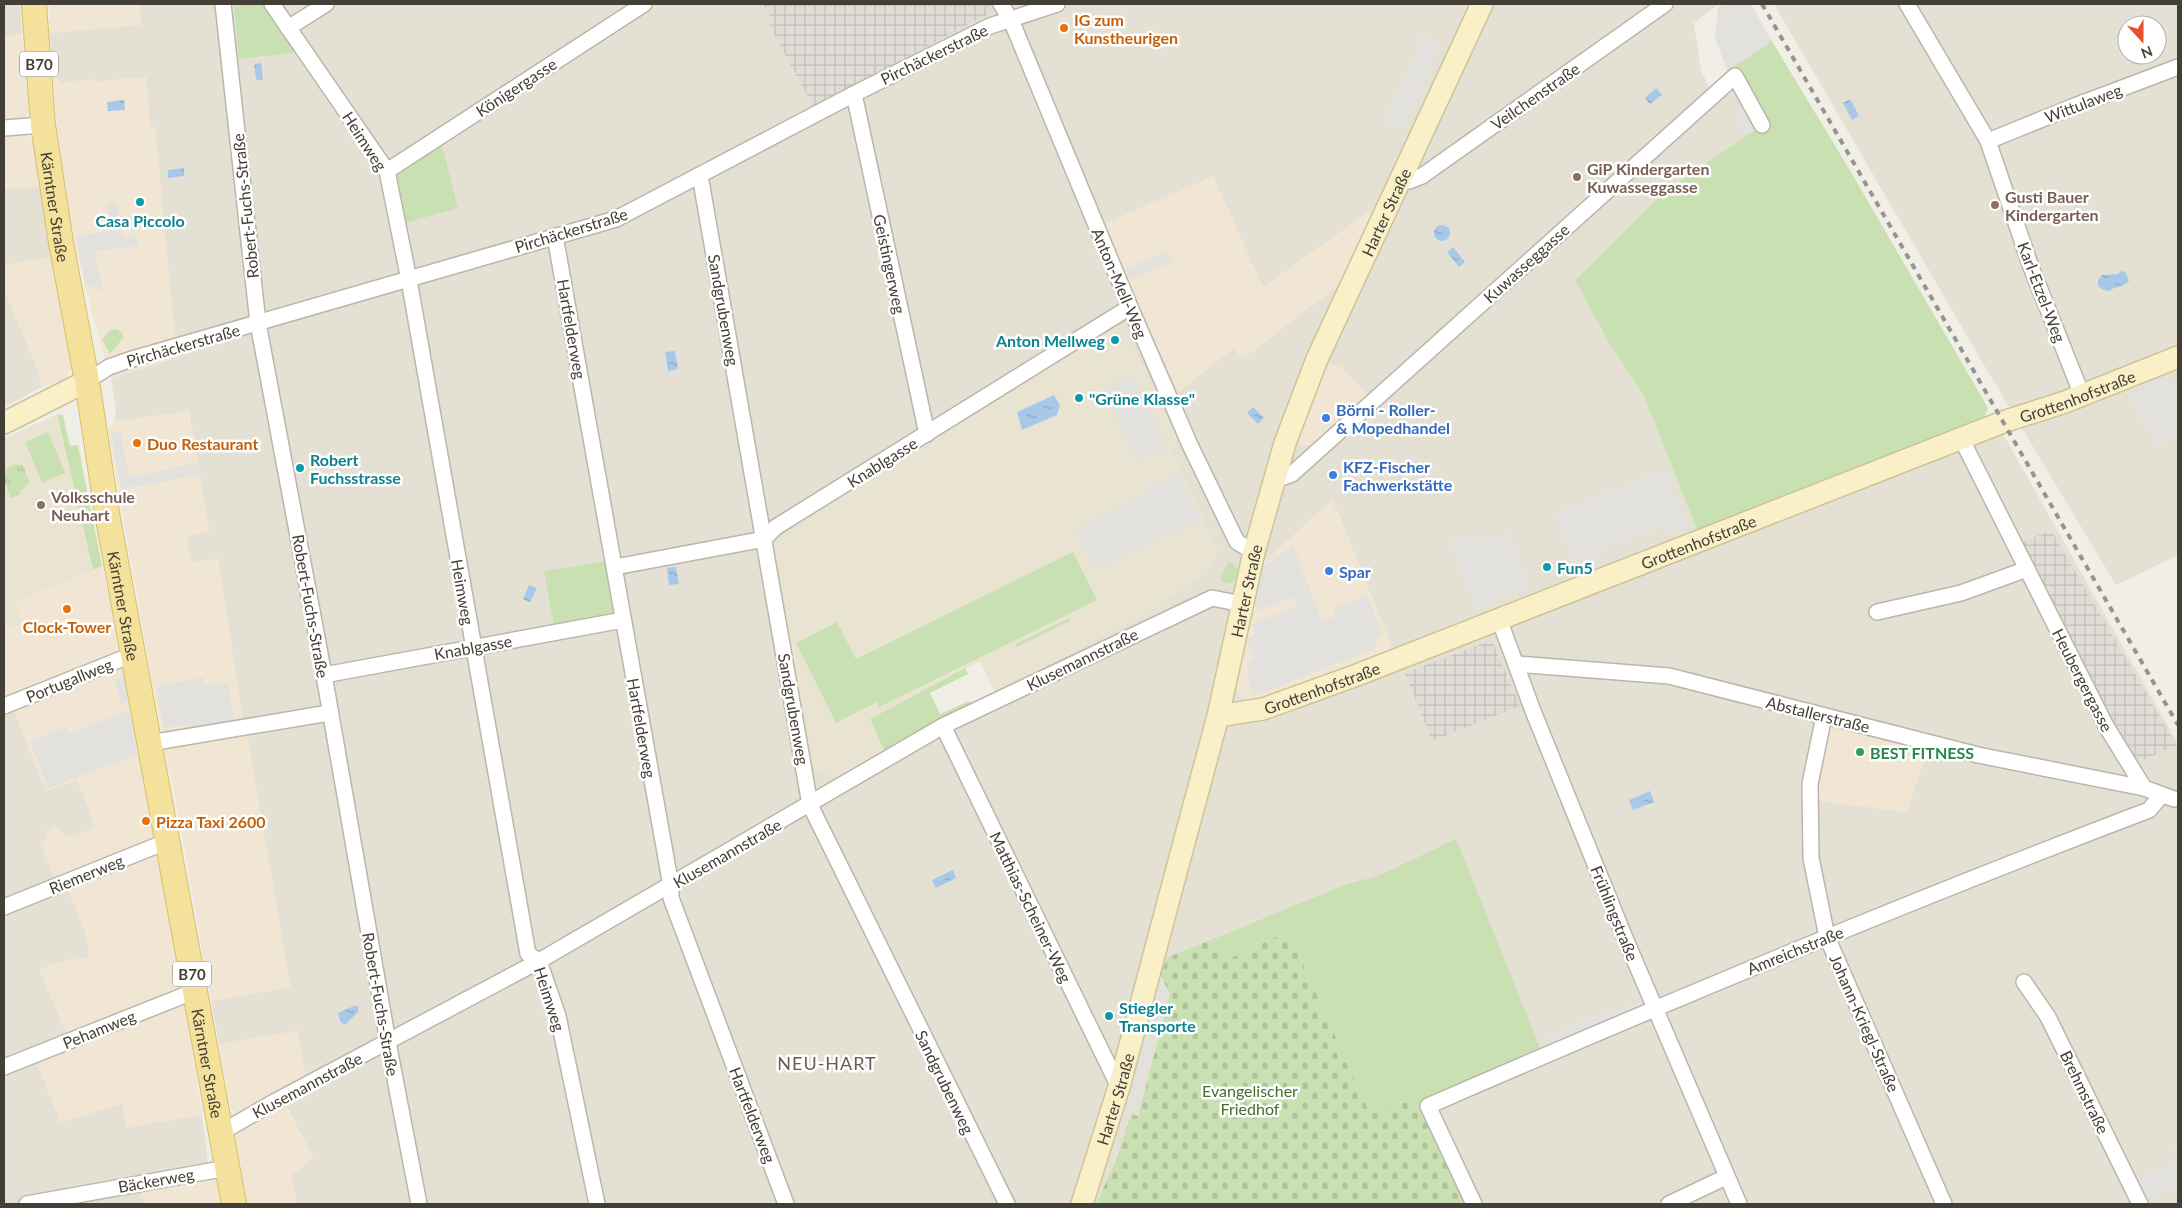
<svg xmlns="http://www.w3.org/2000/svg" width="2182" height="1208" viewBox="0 0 2182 1208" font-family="Lato,sans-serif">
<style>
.residential{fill:#e4e0d4;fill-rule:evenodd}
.commercial{fill:#f1e6d3}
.industrial{fill:url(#industrial-grid)}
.education{fill:#e9e4d1}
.green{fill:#c9e1b2}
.cemetery{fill:url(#cemetery-stones)}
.park{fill:url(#park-tufts)}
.parking{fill:#e2e1dd}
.water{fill:url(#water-ripples)}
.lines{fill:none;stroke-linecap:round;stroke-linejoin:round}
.minor-casing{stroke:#bbb6a9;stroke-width:18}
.secondary-casing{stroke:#ccc399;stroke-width:24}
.primary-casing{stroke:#d7bf6e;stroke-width:26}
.minor{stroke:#fff;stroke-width:15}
.secondary{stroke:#f9f0c8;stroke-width:21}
.primary{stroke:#f4e19c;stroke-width:24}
.rail{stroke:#949494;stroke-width:4;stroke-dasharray:6 6;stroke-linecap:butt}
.food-dot{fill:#e8710a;stroke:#fff;stroke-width:2}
.education-dot{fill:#8d6e63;stroke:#fff;stroke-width:2}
.culture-dot{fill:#0f9aa8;stroke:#fff;stroke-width:2}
.shop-dot{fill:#3f7fe0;stroke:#fff;stroke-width:2}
.leisure-dot{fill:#2e9e5b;stroke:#fff;stroke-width:2}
.labels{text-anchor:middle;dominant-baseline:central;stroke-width:5;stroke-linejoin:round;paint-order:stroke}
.shield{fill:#fff;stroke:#7b7972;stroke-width:1}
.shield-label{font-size:15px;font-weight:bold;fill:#433f36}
.food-label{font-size:16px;font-weight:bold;fill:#c56008;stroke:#fff;text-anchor:start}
.street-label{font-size:16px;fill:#433f36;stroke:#fff}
.education-label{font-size:16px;font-weight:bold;fill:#785e54;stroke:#fff;text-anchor:start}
.culture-label{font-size:16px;font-weight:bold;fill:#0d838f;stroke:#fff;text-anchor:start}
.shop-label{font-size:16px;font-weight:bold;fill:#366cbe;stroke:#fff;text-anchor:start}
.leisure-label{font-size:16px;font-weight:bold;fill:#27864d;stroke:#fff;text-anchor:start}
.park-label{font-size:16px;fill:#436e2f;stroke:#fff}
.neighbourhood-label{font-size:18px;letter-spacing:1px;fill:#655d4e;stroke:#fff}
</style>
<defs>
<pattern id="industrial-grid" width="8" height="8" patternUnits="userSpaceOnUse" patternTransform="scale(1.25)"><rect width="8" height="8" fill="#e0ddd7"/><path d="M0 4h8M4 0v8" fill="none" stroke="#c1bfb9"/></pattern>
<pattern id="cemetery-stones" width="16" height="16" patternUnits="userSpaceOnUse" patternTransform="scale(1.25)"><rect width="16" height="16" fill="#c9e1b2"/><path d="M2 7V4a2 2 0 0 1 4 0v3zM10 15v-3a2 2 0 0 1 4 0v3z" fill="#aec29a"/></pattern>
<pattern id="park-tufts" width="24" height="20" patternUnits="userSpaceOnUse" patternTransform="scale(1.25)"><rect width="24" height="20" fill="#c9e1b2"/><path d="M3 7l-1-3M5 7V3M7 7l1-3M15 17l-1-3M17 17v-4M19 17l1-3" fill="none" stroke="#aec29a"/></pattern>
<pattern id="water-ripples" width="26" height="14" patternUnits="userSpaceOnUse" patternTransform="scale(1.25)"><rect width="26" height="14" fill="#a7c9e8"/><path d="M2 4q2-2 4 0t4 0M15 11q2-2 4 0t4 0" fill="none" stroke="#8aa5bd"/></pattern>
</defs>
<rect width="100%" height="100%" fill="#f1eee6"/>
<!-- residential -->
<g class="residential">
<polygon points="4,4 20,4 22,34 4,38"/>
<path d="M139,4H763L773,22L769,25L812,105L993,11L990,4H1719L1694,23L1701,70L1716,101L1743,85L1762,125L1664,192L1575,280L1609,343L1643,394L1697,531L2002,432L2178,744V1204H1465L1426,1114L1170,994L1138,1116L1131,1114L1121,1149L1116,1154L1110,1176L1096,1204H297L291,1176L313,1157L285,1103L298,1031L219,1044L211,1001L290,987L247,734L243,721L218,559L191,563L186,537L209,530L189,411L114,422L116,410L111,378L179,357L175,340L155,128H150L146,77L94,82L93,79L62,83L53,77L50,33L141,25ZM1213,177L1263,288L1376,207L1243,359L1233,348L1178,392L1104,224ZM933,440L1173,455L1218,551L1146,615L1108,633L837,776L781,533ZM1336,508L1394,652L1248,700Z"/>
<path d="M1774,4H2178V555L2116,585L1978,355ZM2127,25H2157V55H2127Z"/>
<polygon points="35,185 41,187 53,257 4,265 4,189"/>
<polygon points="4,289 35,362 42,387 4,407"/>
<polygon points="13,708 46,791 77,780 96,827 68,838 67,887 86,934 90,956 76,960 67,1035 35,1059 61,1122 123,1103 126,1127 202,1115 208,1164 141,1188 144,1204 4,1204 4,712"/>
</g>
<!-- commercial -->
<g class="commercial">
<polygon points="50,4 139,4 141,25 50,33"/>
<polygon points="22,34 29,111 25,116 26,135 33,142 41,187 4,189 4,38"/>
<polygon points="53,77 62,83 93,79 94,82 146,77 150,127 155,127 175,340 179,357 111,378 100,343 73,238 58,137"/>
<polygon points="1213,176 1263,287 1377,206 1340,284 1243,359 1233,348 1178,392 1103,224"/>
<polygon points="53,257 71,368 65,380 42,387 35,362 4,289 4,265"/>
<polygon points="1328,363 1343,368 1370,397 1314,447 1296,443"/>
<polygon points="188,411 209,530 186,538 191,563 218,559 243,721 247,734 290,987 211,1001 177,807 154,693 108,430 114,422"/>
<polygon points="1332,500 1394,652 1259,698 1248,700 1241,698 1234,687 1260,565"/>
<polygon points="102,566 120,647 185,1002 184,1003 202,1115 126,1128 122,1103 61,1122 35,1059 67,1035 39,969 73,958 76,960 90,956 86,934 67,888 60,891 39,840 47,838 45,832 56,827 68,838 96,827 77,780 46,791 13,709 4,708 4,631 23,623 14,601"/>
<polygon points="1830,723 1927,752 1907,812 1818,801 1820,757"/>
<polygon points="298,1031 306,1078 285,1103 313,1158 291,1176 297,1204 144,1204 141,1188 208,1164 238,1115 231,1110 219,1044"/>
</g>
<!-- industrial -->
<g class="industrial">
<polygon points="763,4 990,4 994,11 816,105 812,105 769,25 773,22"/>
<polygon points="2051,530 2176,745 2135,764 2100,710 2019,544"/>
<polygon points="1492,640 1520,706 1432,741 1405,673"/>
</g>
<!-- education -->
<g class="education">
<polygon points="1114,324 1124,327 1177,438 1173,455 1218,551 1208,571 1146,615 995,692 980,661 870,719 884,750 837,776 811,771 772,548 781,533"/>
<polygon points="57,414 93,570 15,601 23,623 4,631 4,439"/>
</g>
<!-- green -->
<g class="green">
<polygon points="234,4 267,4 299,52 239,59"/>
<polygon points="1770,38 1851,172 1988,408 1983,421 1698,533 1643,394 1609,343 1575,280 1664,192 1762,125 1734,66 1767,45"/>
<polygon points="441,142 458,208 405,223 397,176 400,169"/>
<polygon points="115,329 120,331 124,337 110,354 102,340 109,331"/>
<polygon points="57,414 63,415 70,446 78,445 102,566 93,570"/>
<polygon points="48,432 65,473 42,483 25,442"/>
<polygon points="1073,552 1097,600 879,707 877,702 836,723 796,643 837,622 856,659"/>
<polygon points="608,561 615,613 610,617 554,627 544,571"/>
<polygon points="1229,561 1238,569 1236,578 1232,584 1221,582 1221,577"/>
<polygon points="1070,618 1071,620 1017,647 1015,644"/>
<polygon points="965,668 968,674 930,693 940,714 969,701 970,704 884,750 870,719"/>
<polygon points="1456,839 1541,1051 1410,1111 1406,1101 1370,1115 1290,935 1272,938 1256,944 1257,949 1225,960 1216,938 1347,884 1378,876"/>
</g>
<!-- cemetery -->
<path class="cemetery" d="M1290,935L1370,1114L1406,1101L1410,1111L1422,1106L1465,1204H1096C1111,1174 1122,1146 1131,1114L1138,1116L1170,994L1160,975L1168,957L1216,938L1226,959L1257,949L1256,944L1272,938Z"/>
<!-- park -->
<polygon class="park" points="14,464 23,465 29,482 17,496 11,498 4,482 4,470"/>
<!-- parking -->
<g class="parking">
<polygon points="1724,4 1751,4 1770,38 1767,45 1734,66 1732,72 1728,74 1715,37 1718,7"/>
<polygon points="1421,34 1439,45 1402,130 1384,119 1402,85 1415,55"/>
<polygon points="1739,84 1762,125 1746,135 1739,121 1738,115 1743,111 1728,91"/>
<polygon points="116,201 123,237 137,236 139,246 95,251 103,292 85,283 76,237 111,230 107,203"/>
<polygon points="1168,251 1173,261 1130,280 1126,269"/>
<polygon points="1132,375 1167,448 1137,462 1102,389"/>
<polygon points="2167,375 2171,384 2178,382 2178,437 2155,446 2144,417 2139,419 2128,390"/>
<polygon points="120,431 129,477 197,463 200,475 121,489 111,432"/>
<polygon points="1665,470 1687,526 1669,534 1665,525 1593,552 1598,566 1580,572 1554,514"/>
<polygon points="1178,473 1201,520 1096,569 1076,529 1146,494 1144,491"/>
<polygon points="1511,532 1510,534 1530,588 1499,597 1500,601 1477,609 1450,543 1472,535 1477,545"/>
<polygon points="1293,546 1322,621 1336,616 1333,608 1367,595 1383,636 1374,639 1377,648 1254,696 1246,674 1250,672 1246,663 1254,659 1246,638 1255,635 1252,624 1297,606 1294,597 1258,611 1254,602 1262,567"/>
<polygon points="126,677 130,701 120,703 115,679"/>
<polygon points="204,677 205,686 228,682 234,721 186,731 184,725 164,728 156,687"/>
<polygon points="129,711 137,755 48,788 30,741 66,728 69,733"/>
<polygon points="1160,975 1170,994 1159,1036 1155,1035 1148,1025"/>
<polygon points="1641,1000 1644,1009 1550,1048 1544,1036"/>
<polygon points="1144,1037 1153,1040 1138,1104 1121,1116"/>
<polygon points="2178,1147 2178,1187 2147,1201 2138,1179 2177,1162 2172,1150"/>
</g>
<!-- water -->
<g class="water">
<polygon points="261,63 263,80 256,80 254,64"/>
<polygon points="1656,88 1662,95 1650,104 1645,98"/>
<polygon points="1850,99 1859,116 1852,120 1843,103"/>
<polygon points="124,100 125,110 108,111 107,102"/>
<polygon points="184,168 184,176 168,178 168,170"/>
<circle cx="1442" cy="233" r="8"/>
<polygon points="1453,247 1465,262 1459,267 1447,252"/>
<path d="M2121,271L2125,272L2129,281C2122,288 2115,286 2109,291L2103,290L2098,286V280L2102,275L2118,274Z"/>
<polygon points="675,351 678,369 668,371 665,352"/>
<polygon points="1054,395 1060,405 1057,415 1022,430 1017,412"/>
<polygon points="1253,407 1264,418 1258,424 1247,413"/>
<polygon points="676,567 679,584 669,585 667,568"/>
<polygon points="529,585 537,588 530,602 523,599"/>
<polygon points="1650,791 1654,802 1633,810 1629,800"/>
<polygon points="953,870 956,878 936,888 932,880"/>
<polygon points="354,1006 358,1006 358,1012 346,1024 343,1024 340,1021 338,1013"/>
</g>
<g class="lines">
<defs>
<g id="minor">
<polyline points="223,4 258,323 324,675 388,1042 419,1204"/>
<polyline points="272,4 387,171 409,280 528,954 539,961 558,1016 597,1204"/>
<polyline points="1001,4 1011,20 1130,307 1190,445 1237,542 1254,552"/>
<polyline points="1907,4 1988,141 2031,267 2082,395"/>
<polyline points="288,28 326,4"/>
<polyline points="854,94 927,434"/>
<polyline points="4,128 43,125"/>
<polyline points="1988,141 2072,107 2178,67"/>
<polyline points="387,171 644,4"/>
<polyline points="698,176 701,181 810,805 1007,1204"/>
<polyline points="1401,179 1409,181 1422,176 1665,4"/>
<polyline points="555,236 671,886 671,898 786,1204"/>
<polyline points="87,381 109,367 129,360 616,219 854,94 990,26 1057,4"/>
<polyline points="1961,438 2106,726 2144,788"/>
<polyline points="1273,481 1292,474 1735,76 1762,125"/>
<polyline points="615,567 764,539 776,527 1130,307"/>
<polyline points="1877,612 1961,593 2027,569"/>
<polyline points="1499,619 1533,711 1625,938 1739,1204"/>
<polyline points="1516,664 1669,676 1978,755 2144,788 2174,799"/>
<polyline points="324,675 623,620"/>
<polyline points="4,706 134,654"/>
<polyline points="1824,716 1810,784 1811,858 1827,937 1944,1204"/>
<polyline points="943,726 1119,1087"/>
<polyline points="150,743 329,713"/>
<polyline points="4,907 168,841"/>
<polyline points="2024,982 2048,1017 2140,1204"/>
<polyline points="4,1067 195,991"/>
<polyline points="220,1133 274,1102 539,961 943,726 1212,598 1242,604"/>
<polyline points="27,1204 227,1168"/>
<path d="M1474,1204L1428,1106C1667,1002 1907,902 2149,810L2161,796"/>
<polyline points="1669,1204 1726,1177"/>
</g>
<g id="secondary">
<polyline points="4,423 87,381"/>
<path id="s1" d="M1218,716L1263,709L1357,675L2003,422L2065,402L2178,357"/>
<path id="s2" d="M1082,1204L1119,1087L1170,895L1218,716L1254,552L1285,443L1317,359L1482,4"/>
</g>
<g id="primary">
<path id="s3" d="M34,4L43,125L61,243L87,381L107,513L234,1204"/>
</g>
</defs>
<!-- minor casing -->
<use href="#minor" class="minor-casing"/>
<!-- secondary casing -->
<use href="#secondary" class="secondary-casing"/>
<!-- primary casing -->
<use href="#primary" class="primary-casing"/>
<!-- minor -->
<use href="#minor" class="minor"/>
<!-- secondary -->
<use href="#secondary" class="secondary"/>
<!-- primary -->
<use href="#primary" class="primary"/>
<!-- rail -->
<polyline class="rail" points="1762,4 2178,725"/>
</g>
<!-- markers -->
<g class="food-dot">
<circle cx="1064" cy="28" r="5"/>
<circle cx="137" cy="443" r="5"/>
<circle cx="67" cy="609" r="5"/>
<circle cx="146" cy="821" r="5"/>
</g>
<g class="education-dot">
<circle cx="1577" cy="177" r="5"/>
<circle cx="1995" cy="205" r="5"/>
<circle cx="41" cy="505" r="5"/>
</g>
<g class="culture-dot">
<circle cx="140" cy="202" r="5"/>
<circle cx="1115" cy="340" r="5"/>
<circle cx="1079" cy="398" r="5"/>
<circle cx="300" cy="468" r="5"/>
<circle cx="1547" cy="567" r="5"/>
<circle cx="1109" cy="1016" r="5"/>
</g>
<g class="shop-dot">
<circle cx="1326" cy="418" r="5"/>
<circle cx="1333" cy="475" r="5"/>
<circle cx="1329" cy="571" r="5"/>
</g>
<circle class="leisure-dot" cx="1860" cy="752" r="5"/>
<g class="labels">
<!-- shield labels -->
<g class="shield">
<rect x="20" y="51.5" width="38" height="25" rx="4"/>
<rect x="173" y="961.5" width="38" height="25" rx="4"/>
</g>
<g class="shield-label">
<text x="39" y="64">B70</text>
<text x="192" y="974">B70</text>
</g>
<!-- food labels -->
<g class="food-label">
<text x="1074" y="19">IG zum<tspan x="1074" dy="18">Kunstheurigen</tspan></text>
<text x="147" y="443">Duo Restaurant</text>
<text x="67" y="626" text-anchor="middle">Clock-Tower</text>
<text x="156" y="821">Pizza Taxi 2600</text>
</g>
<!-- street labels -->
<g class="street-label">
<text transform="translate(934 54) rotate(-26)">Pirchäckerstraße</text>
<text transform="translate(516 87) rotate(-33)">Königergasse</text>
<text transform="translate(1535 96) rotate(-35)">Veilchenstraße</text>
<text transform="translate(2083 103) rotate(-21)">Wittulaweg</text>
<text transform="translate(365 141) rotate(57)">Heimweg</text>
<text stroke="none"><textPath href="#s3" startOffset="204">Kärntner Straße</textPath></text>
<text transform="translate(245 206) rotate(-96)">Robert-Fuchs-Straße</text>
<text stroke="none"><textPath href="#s2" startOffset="1040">Harter Straße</textPath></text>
<text transform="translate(571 230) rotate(-17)">Pirchäckerstraße</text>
<text transform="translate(1526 263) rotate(-42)">Kuwasseggasse</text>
<text transform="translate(890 264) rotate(78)">Geistingerweg</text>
<text transform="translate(1120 283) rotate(67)">Anton-Mell-Weg</text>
<text transform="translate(2042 292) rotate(69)">Karl-Etzel-Weg</text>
<text transform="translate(724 310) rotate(80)">Sandgrubenweg</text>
<text transform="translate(572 329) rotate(80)">Hartfelderweg</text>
<text transform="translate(183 345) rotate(-16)">Pirchäckerstraße</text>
<text stroke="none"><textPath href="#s1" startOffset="918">Grottenhofstraße</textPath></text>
<text transform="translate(882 462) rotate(-32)">Knablgasse</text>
<text stroke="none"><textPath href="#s1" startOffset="512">Grottenhofstraße</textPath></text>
<text stroke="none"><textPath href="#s2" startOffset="635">Harter Straße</textPath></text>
<text transform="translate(463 592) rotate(80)">Heimweg</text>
<text stroke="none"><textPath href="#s3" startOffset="609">Kärntner Straße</textPath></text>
<text transform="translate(311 606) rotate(80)">Robert-Fuchs-Straße</text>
<text transform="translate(473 647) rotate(-10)">Knablgasse</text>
<text transform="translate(1082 659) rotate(-26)">Klusemannstraße</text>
<text transform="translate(69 680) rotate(-22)">Portugallweg</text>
<text transform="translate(2083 680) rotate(63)">Heubergergasse</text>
<text stroke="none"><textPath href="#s1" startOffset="108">Grottenhofstraße</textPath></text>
<text transform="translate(794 709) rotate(80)">Sandgrubenweg</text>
<text transform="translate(1818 714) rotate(14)">Abstallerstraße</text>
<text transform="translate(642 728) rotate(80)">Hartfelderweg</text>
<text transform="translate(727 853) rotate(-30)">Klusemannstraße</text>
<text transform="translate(86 874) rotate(-22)">Riemerweg</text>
<text transform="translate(1031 907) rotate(64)">Matthias-Scheiner-Weg</text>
<text transform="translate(1615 913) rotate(68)">Frühlingstraße</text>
<text transform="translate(1795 950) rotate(-22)">Amreichstraße</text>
<text transform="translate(550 999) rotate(72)">Heimweg</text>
<text transform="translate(381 1004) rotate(80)">Robert-Fuchs-Straße</text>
<text transform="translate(1865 1023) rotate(66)">Johann-Kriegl-Straße</text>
<text transform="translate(99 1029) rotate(-22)">Pehamweg</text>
<text stroke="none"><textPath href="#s3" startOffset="1074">Kärntner Straße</textPath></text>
<text transform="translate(945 1082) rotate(64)">Sandgrubenweg</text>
<text transform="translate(307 1085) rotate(-28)">Klusemannstraße</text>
<text transform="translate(2085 1092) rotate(64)">Brehmstraße</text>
<text stroke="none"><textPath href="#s2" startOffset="110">Harter Straße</textPath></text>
<text transform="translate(753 1115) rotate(69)">Hartfelderweg</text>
<text transform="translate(156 1180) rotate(-10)">Bäckerweg</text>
</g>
<!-- education labels -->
<g class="education-label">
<text x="1587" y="168">GiP Kindergarten<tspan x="1587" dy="18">Kuwasseggasse</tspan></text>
<text x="2005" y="196">Gusti Bauer<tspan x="2005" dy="18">Kindergarten</tspan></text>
<text x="51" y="496">Volksschule<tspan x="51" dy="18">Neuhart</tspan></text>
</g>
<!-- culture labels -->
<g class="culture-label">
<text x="140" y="220" text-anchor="middle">Casa Piccolo</text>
<text x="1105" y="340" text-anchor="end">Anton Mellweg</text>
<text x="1089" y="398">"Grüne Klasse"</text>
<text x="310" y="459">Robert<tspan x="310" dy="18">Fuchsstrasse</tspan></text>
<text x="1557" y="567">Fun5</text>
<text x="1119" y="1007">Stiegler<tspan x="1119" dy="18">Transporte</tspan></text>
</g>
<!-- shop labels -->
<g class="shop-label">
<text x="1336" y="409">Börni - Roller-<tspan x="1336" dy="18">&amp; Mopedhandel</tspan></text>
<text x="1343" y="466">KFZ-Fischer<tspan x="1343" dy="18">Fachwerkstätte</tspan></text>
<text x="1339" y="571">Spar</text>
</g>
<!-- leisure labels -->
<g class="leisure-label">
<text x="1870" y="752">BEST FITNESS</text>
</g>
<!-- park labels -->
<g class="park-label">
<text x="1250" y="1090">Evangelischer<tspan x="1250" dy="18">Friedhof</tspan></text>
</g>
<!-- neighbourhood labels -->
<g class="neighbourhood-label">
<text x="827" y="1063">NEU-HART</text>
</g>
</g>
<!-- border -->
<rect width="2182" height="1208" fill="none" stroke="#433f36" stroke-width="10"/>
<!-- north arrow -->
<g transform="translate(2142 40) rotate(159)"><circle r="24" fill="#ffffff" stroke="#b4b2af"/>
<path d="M0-4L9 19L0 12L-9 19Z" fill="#e4532a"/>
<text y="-8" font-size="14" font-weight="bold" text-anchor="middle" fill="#433f36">N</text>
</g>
</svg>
